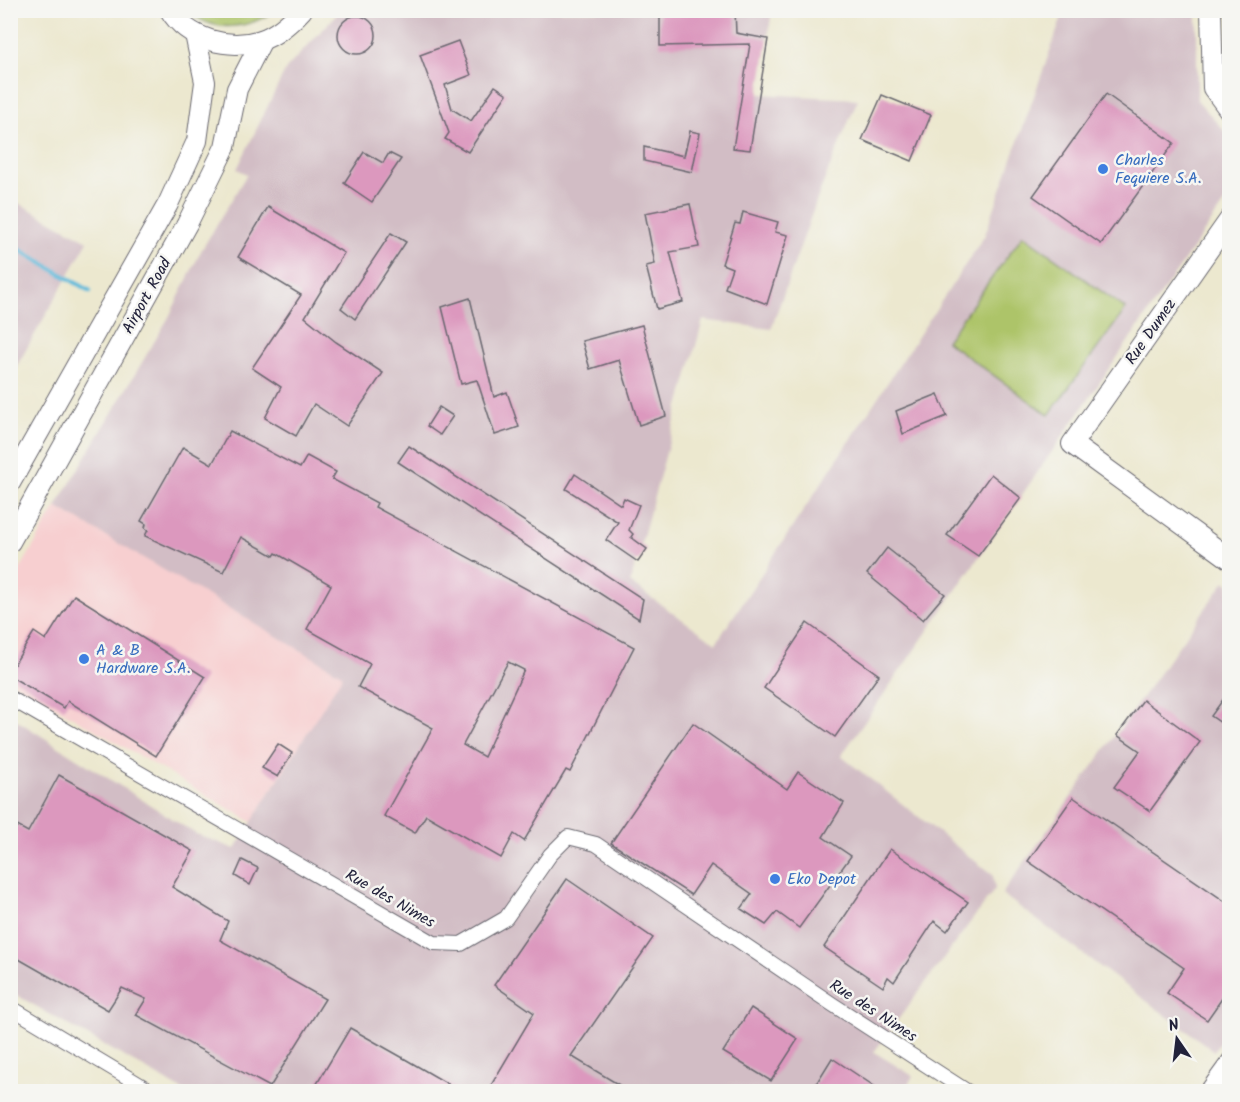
<svg xmlns="http://www.w3.org/2000/svg" width="1240" height="1102" viewBox="0 0 1240 1102" font-family="Kalam,sans-serif">
<style>
.built{fill:#f7cfd0}
.industrial{fill:#d2bdc5}
.green{fill:#adc469;stroke:#687352;stroke-width:1.5}
.lines{fill:none;stroke-linecap:round;stroke-linejoin:round}
.stream{stroke:#5dbbdb;stroke-width:4.5}
.building{fill:#dc98be;fill-rule:evenodd}
.street-casing{stroke:#69676f;stroke-width:16}
.secondary-casing{stroke:#69676f;stroke-width:22}
.street{stroke:#fff;stroke-width:14}
.secondary{stroke:#fff;stroke-width:20}
.shop-dot{fill:#3f7fe0;stroke:#f6f6f2;stroke-width:2}
.labels{text-anchor:middle;dominant-baseline:central;stroke-width:5;stroke-linejoin:round;paint-order:stroke}
.shop-label{font-size:16px;fill:#366cbe;stroke:#f6f6f2;text-anchor:start}
.street-label{font-size:16px;fill:#22223b;stroke:#f6f6f2}
</style>
<rect width="100%" height="100%" fill="#f6f6f2"/>
<filter id="ink" filterUnits="userSpaceOnUse"><feTurbulence type="fractalNoise" baseFrequency=".0167" numOctaves="2"/><feDisplacementMap in="SourceGraphic" scale="12" xChannelSelector="R" yChannelSelector="G"/><feConvolveMatrix kernelMatrix="1 2 1 2 8 2 1 2 1" color-interpolation-filters="sRGB"/></filter>
<filter id="wash" filterUnits="userSpaceOnUse"><feTurbulence type="fractalNoise" baseFrequency=".008" numOctaves="4" result="noise"/><feDisplacementMap in="SourceGraphic" scale="24" xChannelSelector="R" yChannelSelector="G"/><feGaussianBlur stdDeviation="1.35" result="paint"/><feColorMatrix in="noise" values="0 0 0 0 0 0 0 0 0 0 0 0 0 0 0 0 0 1.4 0 .05"/><feComposite in="paint" operator="in"/></filter>
<g filter="url(#wash)">
<rect width="100%" height="100%" fill="#ece8cf"/>
<!-- built -->
<polygon class="built" points="56,507 344,674 252,822 11,681 11,585"/>
<!-- industrial -->
<g class="industrial">
<polygon points="340,11 772,11 759,94 858,99 820,191 771,329 703,320 630,583 716,643 985,235 1064,11 1197,11 1197,100 1229,136 1229,196 841,756 993,875 995,889 874,1052 913,1076 904,1091 184,1091 11,992 10,716 196,834 235,849 343,675 56,507 169,317 201,251 247,174 237,169 286,69"/>
<polygon points="11,199 88,241 11,376"/>
<polygon points="1225,581 1229,585 1230,1028 1214,1051 1002,894"/>
</g>
<!-- green -->
<g class="green">
<path d="M188,11H275C248,29 214,34 188,11Z"/>
<polygon points="1023,235 1126,309 1049,415 946,341"/>
</g>
<g class="lines">
<!-- stream -->
<polyline class="stream" points="10,244 90,291"/>
</g>
<g id="blocks">
<!-- building -->
<g class="building">
<polygon points="660,10 735,10 736,33 768,39 750,150 733,148 750,44 660,46"/>
<circle cx="357" cy="35" r="19"/>
<polygon points="458,41 471,75 445,85 452,109 471,121 495,86 507,94 468,152 445,139 449,133 420,55"/>
<polygon points="1106,94 1174,143 1101,244 1033,196"/>
<polygon points="882,95 931,115 912,161 862,140"/>
<polygon points="690,131 700,133 692,172 644,161 644,147 684,156"/>
<polygon points="364,152 383,163 389,153 401,159 372,202 344,183"/>
<polygon points="690,204 699,247 670,252 683,302 657,309 646,266 655,264 645,213"/>
<polygon points="268,207 344,253 305,317 336,342 383,373 347,426 314,404 296,436 265,418 281,387 252,368 301,295 238,257"/>
<polygon points="743,212 778,222 775,232 788,235 767,304 725,288 732,268 722,264 735,223 740,224"/>
<polygon points="391,233 406,242 355,319 341,308"/>
<polygon points="470,298 494,397 507,392 519,427 495,435 477,380 461,384 442,307"/>
<polygon points="642,325 666,416 639,425 619,360 590,369 582,341"/>
<polygon points="938,394 947,416 903,434 896,411"/>
<polygon points="439,407 453,416 440,435 427,426"/>
<path d="M230,431L300,468L307,456L336,472L332,479L377,503L375,507L634,647L570,772L566,770L524,841L514,834L501,858L426,815L415,833L384,816L433,728L358,687L370,664L307,629L331,585L276,553L274,556L241,537L223,572L145,536L148,530L145,528L146,524L141,521L183,447L212,464ZM508,662L524,670L484,757L463,745Z"/>
<polygon points="409,446 643,599 639,619 398,462"/>
<polygon points="575,474 621,505 624,498 639,505 629,530 633,534 631,537 647,549 638,562 606,540 618,522 566,489"/>
<polygon points="991,474 1021,498 978,556 947,535"/>
<polygon points="887,548 945,594 923,620 867,574"/>
<polygon points="74,595 205,677 156,756 68,701 64,708 10,676 10,671 34,632 46,640"/>
<polygon points="807,623 879,675 835,737 764,688"/>
<polygon points="1230,690 1230,729 1211,716"/>
<polygon points="1143,700 1200,742 1150,811 1114,787 1140,751 1117,735"/>
<polygon points="693,723 787,789 798,772 844,803 823,837 851,856 799,928 777,912 766,925 741,909 752,894 711,865 691,895 611,843"/>
<polygon points="278,744 292,753 278,777 262,768"/>
<polygon points="59,775 193,851 172,887 228,921 220,940 325,999 270,1087 136,1015 146,999 122,988 108,1010 10,954 10,822 28,832"/>
<polygon points="1073,797 1230,905 1230,970 1225,978 1230,982 1230,987 1207,1020 1167,993 1184,968 1028,861"/>
<polygon points="890,849 968,902 947,931 934,921 894,982 888,977 883,987 824,947"/>
<polygon points="242,860 258,868 250,885 235,876"/>
<polygon points="567,879 653,938 571,1056 631,1092 487,1092 534,1013 494,985"/>
<polygon points="751,1008 798,1039 771,1081 723,1052"/>
<polygon points="350,1028 405,1059 462,1092 312,1092"/>
<polygon points="832,1058 883,1092 811,1092"/>
</g>
</g>
</g>
<g filter="url(#ink)">
<use href="#blocks" fill-opacity="0" stroke="#69676f" stroke-width="1.5"/>
<g class="lines">
<defs>
<g id="street">
<polyline points="10,698 434,943 461,944 506,918 550,855 568,837 596,844 832,1004 968,1092"/>
<polyline points="10,1007 152,1092"/>
<polyline points="1215,1080 1230,1088"/>
<polyline points="1206,1092 1230,1059"/>
</g>
<g id="secondary">
<path d="M170,10C188,40 229,50 261,40C277,35 290,23 302,10"/>
<polyline points="1211,10 1213,88 1230,111"/>
<polyline points="1230,219 1072,444 1230,559"/>
<polyline points="10,483 168,204 197,141 205,82 195,34"/>
<polyline points="10,542 187,224 225,147 237,89 262,40"/>
</g>
</defs>
<!-- street casing -->
<use href="#street" class="street-casing"/>
<!-- secondary casing -->
<use href="#secondary" class="secondary-casing"/>
<!-- street -->
<use href="#street" class="street"/>
<!-- secondary -->
<use href="#secondary" class="secondary"/>
</g>
</g>
<!-- markers -->
<g class="shop-dot">
<circle cx="1103" cy="169" r="6"/>
<circle cx="84" cy="659" r="6"/>
<circle cx="775" cy="879" r="6"/>
</g>
<g class="labels">
<!-- shop labels -->
<g class="shop-label">
<text x="1115" y="160">Charles<tspan x="1115" dy="18">Fequiere S.A.</tspan></text>
<text x="96" y="650">A &amp; B<tspan x="96" dy="18">Hardware S.A.</tspan></text>
<text x="787" y="879">Eko Depot</text>
</g>
<!-- street labels -->
<g class="street-label">
<text transform="translate(147 296) rotate(-61)">Airport Road</text>
<text transform="translate(1151 332) rotate(-55)">Rue Dumez</text>
<text transform="translate(390 899) rotate(30)">Rue des Nimes</text>
<text transform="translate(873 1011) rotate(33)">Rue des Nimes</text>
</g>
</g>
<!-- margin -->
<rect width="1240" height="1102" fill="none" stroke="#f6f6f2" stroke-width="36"/>
<!-- north arrow -->
<g transform="translate(1177 1039) rotate(346)" stroke="#f6f6f2" stroke-width="4.5" paint-order="stroke">
<path d="M0-4.5L10 22L0 15L-10 22Z" fill="#22223b"/>
<text y="-9" font-size="16" font-weight="bold" text-anchor="middle" fill="#22223b">N</text>
</g>
</svg>
